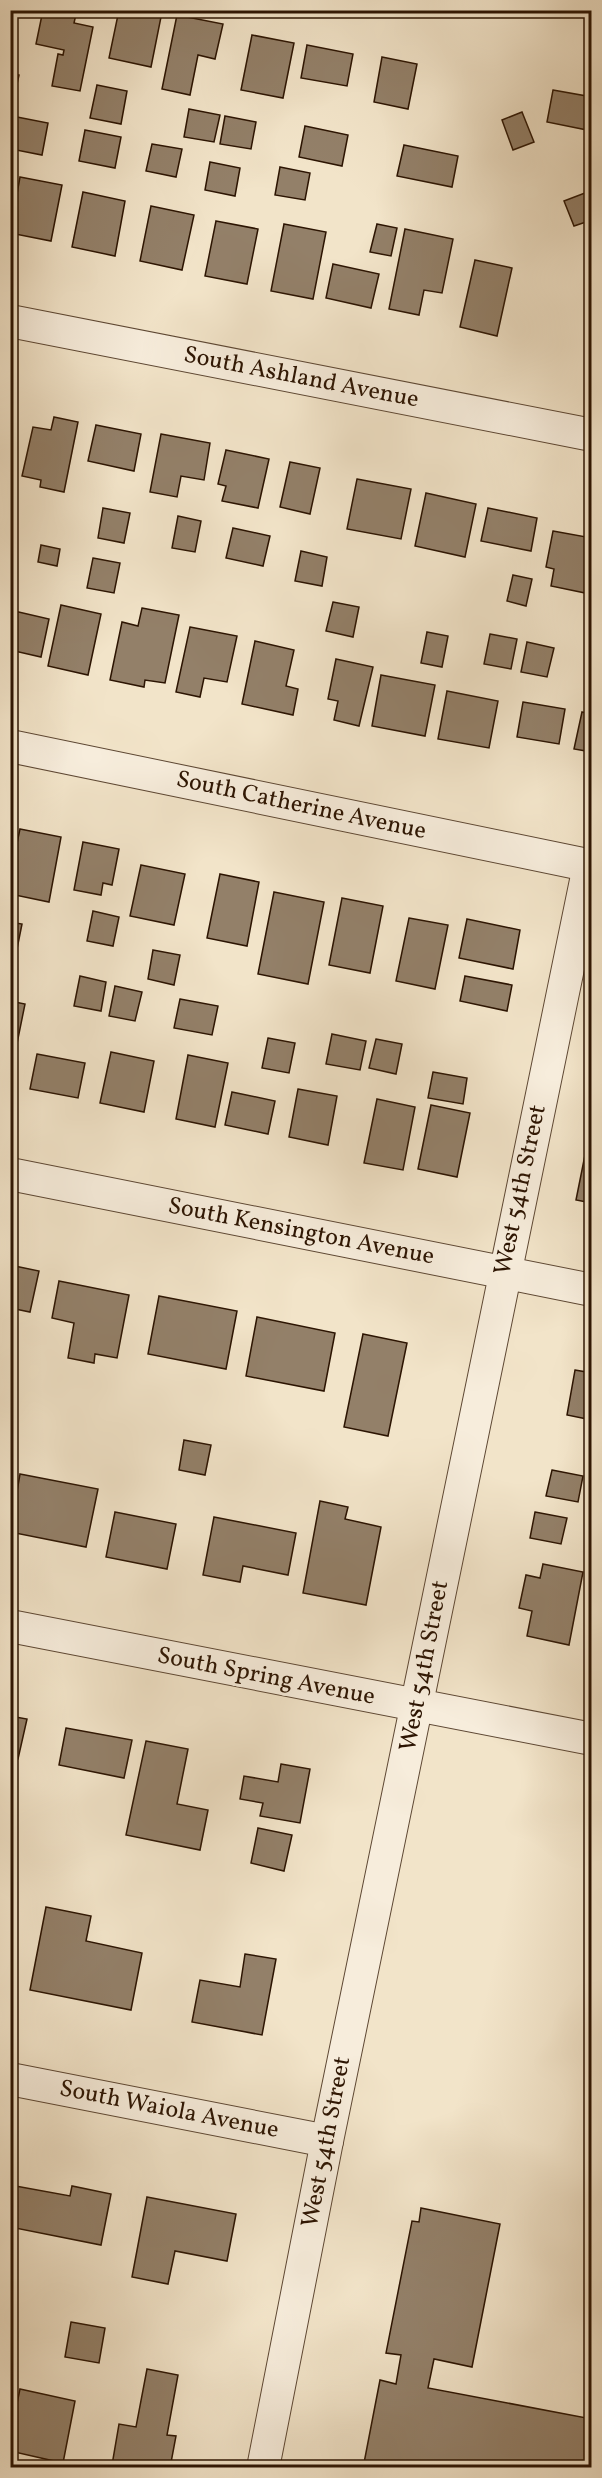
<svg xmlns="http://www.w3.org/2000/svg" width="602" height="2478" viewBox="0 0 602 2478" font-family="Vollkorn,serif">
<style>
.building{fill:#938069;stroke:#2c1402;stroke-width:1.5}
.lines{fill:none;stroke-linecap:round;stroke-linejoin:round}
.minor-casing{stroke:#5e4834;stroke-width:34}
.minor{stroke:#f7eddc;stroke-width:32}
.labels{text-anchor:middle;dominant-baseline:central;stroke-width:6;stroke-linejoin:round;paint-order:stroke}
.street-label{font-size:24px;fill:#2c1402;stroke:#f7eddc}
</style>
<rect width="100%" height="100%" fill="#f2e4c9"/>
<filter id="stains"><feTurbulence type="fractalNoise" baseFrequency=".00333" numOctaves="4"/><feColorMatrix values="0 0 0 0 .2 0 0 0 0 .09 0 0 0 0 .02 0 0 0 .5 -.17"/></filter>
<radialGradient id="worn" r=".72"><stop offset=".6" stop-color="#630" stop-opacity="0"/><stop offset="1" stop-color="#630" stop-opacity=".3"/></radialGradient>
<!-- building -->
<g class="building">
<polygon points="10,10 16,10 10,39"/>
<polygon points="43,10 77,10 74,23 93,27 80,91 52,86 58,54 63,55 64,50 36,44"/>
<polygon points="119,10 162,12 151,67 109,58"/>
<polygon points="177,15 223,24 215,59 198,55 190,95 162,89"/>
<polygon points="252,35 294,43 283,98 241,90"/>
<polygon points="307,45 353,54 347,86 301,78"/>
<polygon points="382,57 417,64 408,109 374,102"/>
<polygon points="10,73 19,75 13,102 10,102"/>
<polygon points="97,85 127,91 121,124 90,118"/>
<polygon points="553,90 592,97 592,131 547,122"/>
<polygon points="189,109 220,115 214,142 184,137"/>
<polygon points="522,112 534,142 513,150 502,120"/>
<polygon points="225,116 256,122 251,149 220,144"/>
<polygon points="17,117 48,123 42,155 11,149"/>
<polygon points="305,126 348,135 342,166 299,157"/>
<polygon points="85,130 121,137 115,168 79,161"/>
<polygon points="152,144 182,149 176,177 146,171"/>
<polygon points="404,145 458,156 452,187 397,176"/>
<polygon points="210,162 240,168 235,196 205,190"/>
<polygon points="280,167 310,173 305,200 275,195"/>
<polygon points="20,177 62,185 51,241 10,233"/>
<polygon points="590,191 592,220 574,226 564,201"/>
<polygon points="83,192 125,201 115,256 72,247"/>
<polygon points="151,206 194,215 182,270 140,261"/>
<polygon points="216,221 258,229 247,284 205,276"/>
<polygon points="284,224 326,232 313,299 271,291"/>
<polygon points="377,224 397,228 391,256 370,252"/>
<polygon points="405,229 453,239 442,293 424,290 419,315 389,309"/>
<polygon points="475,260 512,268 497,336 460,327"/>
<polygon points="333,264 379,274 371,308 326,298"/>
<polygon points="10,409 15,410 10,430"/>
<polygon points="54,417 78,422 64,492 40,487 41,480 22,476 33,427 51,430"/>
<polygon points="96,425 141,434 134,471 88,461"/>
<polygon points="161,434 210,443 204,480 181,476 177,497 150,492"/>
<polygon points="226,450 269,459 258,508 222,501 226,486 218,484"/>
<polygon points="290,462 320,468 310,514 280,507"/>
<polygon points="357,479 411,489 401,539 347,529"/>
<polygon points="426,493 476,504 465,557 415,546"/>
<polygon points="103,508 130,513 124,543 98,538"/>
<polygon points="488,508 537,518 531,551 481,541"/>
<polygon points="178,516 201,521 195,552 172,548"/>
<polygon points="233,528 270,536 263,566 226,558"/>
<polygon points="553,531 592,538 590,594 551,586 554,569 546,567"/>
<polygon points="41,545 60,549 57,566 38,562"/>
<polygon points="301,551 327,557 322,586 295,581"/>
<polygon points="93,558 120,563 114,593 87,588"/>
<polygon points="10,574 16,575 10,598"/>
<polygon points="513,575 532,579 526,606 507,601"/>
<polygon points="333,602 359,607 353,637 326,631"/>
<polygon points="61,605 101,614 88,675 48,666"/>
<polygon points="142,608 179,615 165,683 145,680 144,687 110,680 122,622 138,626"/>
<polygon points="10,610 49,619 41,657 10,650"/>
<polygon points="190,627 237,636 227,682 204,678 200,697 176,692"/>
<polygon points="427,632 448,636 442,667 421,663"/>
<polygon points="490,634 517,639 511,669 484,664"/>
<polygon points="255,641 294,650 286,686 298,689 293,715 242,704"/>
<polygon points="527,642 554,648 547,677 521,672"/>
<polygon points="336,659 373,667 359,726 334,720 338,701 328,699"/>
<polygon points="381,675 435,685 425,736 372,726"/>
<polygon points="447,691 498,701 489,748 438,739"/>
<polygon points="523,702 565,709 559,744 517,737"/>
<polygon points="582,712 592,714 592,752 574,749"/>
<polygon points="20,829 61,837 49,902 10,894 10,876"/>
<polygon points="83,842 119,849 112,885 103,883 101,895 74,890"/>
<polygon points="141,865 185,874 174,925 130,916"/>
<polygon points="220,874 259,882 247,946 207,938"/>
<polygon points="274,892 324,902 308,984 258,974"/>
<polygon points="342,898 383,906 370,973 329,965"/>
<polygon points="93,911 119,917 113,946 87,941"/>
<polygon points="409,918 448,925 435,989 396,981"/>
<polygon points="467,919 520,930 513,969 459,958"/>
<polygon points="10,922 22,924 16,954 10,953"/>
<polygon points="153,950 180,955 174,985 148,979"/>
<polygon points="80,976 106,982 101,1011 74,1006"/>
<polygon points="465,976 512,985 507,1011 460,1001"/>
<polygon points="115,986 142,992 135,1021 109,1016"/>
<polygon points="180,999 218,1006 212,1035 174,1028"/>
<polygon points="10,1001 25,1004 10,1078"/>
<polygon points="332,1034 366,1041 360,1070 326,1064"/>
<polygon points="268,1038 295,1043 289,1073 262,1068"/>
<polygon points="376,1039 402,1044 396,1074 369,1068"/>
<polygon points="111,1052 154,1061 144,1112 100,1103"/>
<polygon points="37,1054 85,1063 78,1098 30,1089"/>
<polygon points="188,1055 228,1063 215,1127 176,1119"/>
<polygon points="433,1072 467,1078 463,1104 428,1098"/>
<polygon points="298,1089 337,1096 328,1145 289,1137"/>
<polygon points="232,1092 275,1101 268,1134 225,1125"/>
<polygon points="377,1099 415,1107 403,1170 364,1163"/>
<polygon points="431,1105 470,1113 457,1177 418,1169"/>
<polygon points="592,1120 592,1203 576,1200"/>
<polygon points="10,1265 39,1271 30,1312 10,1308"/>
<polygon points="59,1281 129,1295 117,1358 95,1354 94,1363 68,1358 74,1323 52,1318"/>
<polygon points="159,1296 237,1311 226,1369 148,1354"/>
<polygon points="257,1317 335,1333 324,1391 246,1376"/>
<polygon points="363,1334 407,1343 388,1436 344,1427"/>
<polygon points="575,1370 592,1373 592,1420 567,1415"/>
<polygon points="184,1440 211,1445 205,1475 179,1470"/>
<polygon points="552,1470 583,1476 578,1502 546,1496"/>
<polygon points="20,1474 98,1489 86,1547 10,1532"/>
<polygon points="320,1501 348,1507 345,1519 381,1527 366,1605 303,1593"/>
<polygon points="115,1512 176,1524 167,1569 106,1557"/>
<polygon points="535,1512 567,1518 561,1544 530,1538"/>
<polygon points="214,1517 296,1533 288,1575 243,1566 240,1582 203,1575"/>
<polygon points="543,1564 583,1572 569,1645 527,1636 532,1611 519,1608 526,1575 540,1578"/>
<polygon points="10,1716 27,1719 18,1759 10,1758"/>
<polygon points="66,1728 132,1740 124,1778 59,1765"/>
<polygon points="146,1741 188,1749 177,1804 208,1810 200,1850 126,1835"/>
<polygon points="281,1764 310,1769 300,1823 260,1816 263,1803 240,1799 244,1776 278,1782"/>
<polygon points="258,1828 292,1835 284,1871 251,1863"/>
<polygon points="46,1907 91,1916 86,1941 142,1953 131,2010 30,1990"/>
<polygon points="245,1954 276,1959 262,2035 192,2022 200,1980 240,1987"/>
<polygon points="10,2185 70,2196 72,2186 111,2194 101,2245 10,2227"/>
<polygon points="147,2197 236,2214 227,2261 175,2251 168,2284 132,2277"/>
<polygon points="421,2208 500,2224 472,2367 434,2359 428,2388 592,2419 592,2468 388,2468 364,2463 380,2380 396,2384 401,2355 386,2353 412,2221 419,2222"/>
<polygon points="71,2322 105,2328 99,2363 65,2357"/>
<polygon points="147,2369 178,2375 167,2435 176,2436 170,2468 112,2465 119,2424 136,2427"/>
<polygon points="20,2389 75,2401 63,2463 10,2451 10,2437"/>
</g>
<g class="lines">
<defs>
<g id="minor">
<polyline points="10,321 592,435"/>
<polyline points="10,746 592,866"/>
<polyline points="10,1174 592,1290"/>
<polyline points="10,1626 592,1739"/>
<polyline points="10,2079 327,2141"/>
<polyline points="263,2468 327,2141 589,866"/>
</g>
</defs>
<!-- minor casing -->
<use href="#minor" class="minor-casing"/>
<!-- minor -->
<use href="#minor" class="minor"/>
</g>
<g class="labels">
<!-- street labels -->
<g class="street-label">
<text transform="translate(301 378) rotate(11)">South Ashland Avenue</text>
<text transform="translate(301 806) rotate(12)">South Catherine Avenue</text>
<text transform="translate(521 1190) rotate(-78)">West 54th Street</text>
<text transform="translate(301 1232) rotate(11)">South Kensington Avenue</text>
<text transform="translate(425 1666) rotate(-79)">West 54th Street</text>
<text transform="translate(266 1677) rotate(11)">South Spring Avenue</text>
<text transform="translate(169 2110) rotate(11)">South Waiola Avenue</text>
<text transform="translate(327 2142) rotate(-79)">West 54th Street</text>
</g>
</g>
<!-- margin -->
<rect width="602" height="2478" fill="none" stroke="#f2e4c9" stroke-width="36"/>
<rect x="12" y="12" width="578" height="2454" fill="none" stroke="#2c1402" stroke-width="3"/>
<rect x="18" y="18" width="566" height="2442" fill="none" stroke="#2c1402" stroke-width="1.5"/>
<rect width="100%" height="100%" filter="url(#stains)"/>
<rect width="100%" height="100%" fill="url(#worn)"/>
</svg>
